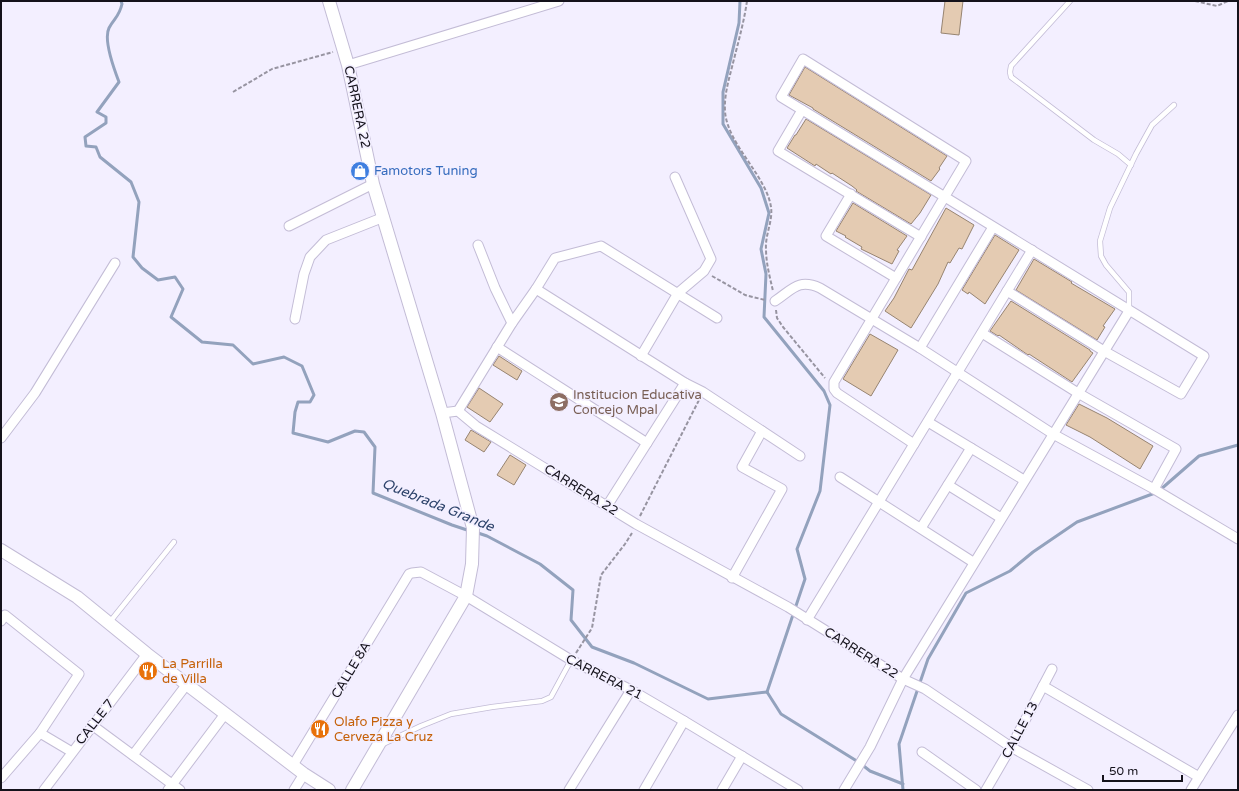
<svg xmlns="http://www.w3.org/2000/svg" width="1239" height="791" viewBox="0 0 1239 791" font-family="'Varela Round',sans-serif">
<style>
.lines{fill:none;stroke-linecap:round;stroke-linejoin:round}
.stream{stroke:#93a2bd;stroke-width:3}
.building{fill:#e4cbb2;stroke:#978471}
.lane-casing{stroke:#c3bcd6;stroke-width:6}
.street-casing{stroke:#c3bcd6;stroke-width:11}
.secondary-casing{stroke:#c3bcd6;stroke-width:14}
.path{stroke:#9794a1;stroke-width:2;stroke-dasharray:4 2;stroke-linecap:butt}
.lane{stroke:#fff;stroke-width:4.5}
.street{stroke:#fff;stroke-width:9}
.secondary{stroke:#fff;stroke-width:12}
.labels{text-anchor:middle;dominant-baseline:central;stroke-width:3.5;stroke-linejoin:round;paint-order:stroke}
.street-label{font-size:13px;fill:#14121b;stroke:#f3efff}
.shop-label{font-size:13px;fill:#366cbe;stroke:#f3efff;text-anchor:start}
.education-label{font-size:13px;fill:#785e54;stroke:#f3efff;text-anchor:start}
.food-label{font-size:13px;fill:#c56008;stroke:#f3efff;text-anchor:start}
.water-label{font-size:14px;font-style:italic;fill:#2d436b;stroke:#f3efff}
</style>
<rect width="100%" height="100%" fill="#f3efff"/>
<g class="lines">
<!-- stream -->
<g class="stream">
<path d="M121,1L122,4C119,17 115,17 109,28C103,40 114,69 119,82L97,112L106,117V123L85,137L86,146L96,147L100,157L131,182L139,202L133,257L142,268L158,280L175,277L183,289L171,317L202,342L233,345L253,364L284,357L302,366L314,395L310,402H298L295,412L293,433L328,442L355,431L364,432L375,447L373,493L452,525L470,531"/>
<polyline points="740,1 739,23 723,92 723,124 761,188 769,213 761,249 766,274 764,317 824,391 830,405 820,491 797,549 805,579 767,692"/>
<polyline points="1160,490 1199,456 1238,445"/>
<polyline points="475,532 487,536 540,564 573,590 571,620 592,647 634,663 708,699 767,692"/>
<polyline points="767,692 781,714 860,763 870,771 903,784"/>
<polyline points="903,790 899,744 928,659 966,593 1010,571 1033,552 1077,522 1155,493"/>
</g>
</g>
<!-- building -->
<g class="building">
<polygon points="945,1 963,1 959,35 941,33"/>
<polygon points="805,67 947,156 939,168 940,169 931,181 813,109 813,108 789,95"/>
<polygon points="806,119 931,195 920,213 911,224 856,191 857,190 852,186 832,173 831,174 816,164 815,166 787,148 795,135 796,135"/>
<polygon points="853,203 907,236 897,250 899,251 892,264 861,249 862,247 845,237 846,236 836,231"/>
<polygon points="946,208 974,225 962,249 959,248 950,263 948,262 938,284 911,328 885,311 894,298 909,269 912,270"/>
<polygon points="995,235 1019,250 985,304 969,292 968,294 962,290"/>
<polygon points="1034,259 1072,282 1071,283 1115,309 1103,326 1105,327 1097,340 1016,290"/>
<polygon points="1011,301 1090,350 1090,351 1093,353 1072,382 1029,354 1028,355 999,335 998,336 990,331"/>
<polygon points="870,334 898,350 871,396 843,379"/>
<polygon points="499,356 522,371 517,380 493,365"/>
<polygon points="479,388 503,404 490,422 467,407"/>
<polygon points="1079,404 1107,418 1153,446 1140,469 1090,437 1066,425"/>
<polygon points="471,430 491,442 484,452 465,440"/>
<polygon points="510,455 526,465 514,485 497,475"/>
</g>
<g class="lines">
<defs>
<g id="lane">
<polyline points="1070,1 1011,66 1010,72 1011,77 1094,140 1118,154 1131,165"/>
<polyline points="1129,309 1129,292 1106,265 1101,256 1100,241 1110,208 1136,154 1152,125 1174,105"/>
<polyline points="109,623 174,542"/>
<polyline points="383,744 421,726 451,714 492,707 542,701 551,697 571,660"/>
</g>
<g id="street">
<polyline points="348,65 559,1"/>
<polyline points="802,110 778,151 921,237"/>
<polyline points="851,194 826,236 896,278"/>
<polyline points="289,226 373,184"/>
<polyline points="478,245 495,288 512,323"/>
<polyline points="536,289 685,383 703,392 800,456"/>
<path d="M775,301C792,290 798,278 820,288L920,348L1053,434L1154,489L1238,539"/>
<polyline points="295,319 304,274 310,257 326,240 384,217"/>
<polyline points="982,333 1078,393 1176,449 1154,489"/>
<polyline points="497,347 647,443"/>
<polyline points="920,348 993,227"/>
<polyline points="641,356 678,293 704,271 711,259 675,177"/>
<polyline points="458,411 512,323 536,289 555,258 601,246 717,318"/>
<polyline points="442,413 458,411 476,426 636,524 788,607 903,679 925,689 1011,747 1088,790"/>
<polyline points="928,422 1024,480"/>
<polyline points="1,438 35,393 115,263"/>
<polyline points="914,444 837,393 834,389 834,382 966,161 803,59 781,97 945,197 1204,356 1181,394 1104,351 1007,291"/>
<polyline points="840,477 973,562"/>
<polyline points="948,485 1001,518"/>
<polyline points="607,506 685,383"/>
<polyline points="921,528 971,448"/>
<polyline points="732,578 782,489 742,467 762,431"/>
<polyline points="807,620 1032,250"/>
<polyline points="1,621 5,615 79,674 40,733 1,778"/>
<polyline points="1043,686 1199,777 1191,790"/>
<polyline points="92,725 180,790"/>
<polyline points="40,733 72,752"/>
<polyline points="922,752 976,790"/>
<polyline points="133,755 187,684"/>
<polyline points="293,765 409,574 412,573 421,572 466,596 571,660 631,690 684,721 798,790"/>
<polyline points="1199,777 1238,715"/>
<polyline points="44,790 147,654"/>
<polyline points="168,790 225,714"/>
<polyline points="294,790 304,774"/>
<polyline points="569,790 631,690"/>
<polyline points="644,790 684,721"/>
<polyline points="722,790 742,756"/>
<polyline points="844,790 870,747 903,679 1129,311"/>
<polyline points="986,790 1011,747 1052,669"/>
</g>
<g id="secondary">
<polyline points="329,1 348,65 373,184 442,413 473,528 472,564 466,596 352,790"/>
<polyline points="1,550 77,597 147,654 304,774 329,790"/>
</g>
</defs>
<!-- lane casing -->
<use href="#lane" class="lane-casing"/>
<!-- street casing -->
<use href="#street" class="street-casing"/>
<!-- secondary casing -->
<use href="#secondary" class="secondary-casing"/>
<!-- path -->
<g class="path">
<path d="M747,1C744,22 738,43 733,63C729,79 724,95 725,111C727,144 766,175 771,207C773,221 765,235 766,249C766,263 770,278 773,291"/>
<polyline points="1195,1 1217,6 1228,1"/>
<polyline points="233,92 272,69 333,52"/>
<polyline points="712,276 745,295 765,300"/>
<polyline points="776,310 777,318 783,327 825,378"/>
<polyline points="640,516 699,400"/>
<polyline points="576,653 592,628 601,575 625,544 632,533"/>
</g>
<!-- lane -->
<use href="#lane" class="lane"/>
<!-- street -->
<use href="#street" class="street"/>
<!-- secondary -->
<use href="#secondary" class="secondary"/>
</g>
<!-- icons -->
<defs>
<symbol id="shop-disc" viewBox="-11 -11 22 22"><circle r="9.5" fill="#3f7fe0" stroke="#f3efff"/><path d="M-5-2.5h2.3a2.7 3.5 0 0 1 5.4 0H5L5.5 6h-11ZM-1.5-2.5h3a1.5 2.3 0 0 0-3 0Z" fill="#fff"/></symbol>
<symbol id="school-disc" viewBox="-11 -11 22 22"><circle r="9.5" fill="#8d6e63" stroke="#f3efff"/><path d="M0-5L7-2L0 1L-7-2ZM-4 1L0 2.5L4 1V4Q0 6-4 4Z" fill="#fff"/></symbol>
<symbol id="restaurant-disc" viewBox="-11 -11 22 22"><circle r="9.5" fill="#e8710a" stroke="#f3efff"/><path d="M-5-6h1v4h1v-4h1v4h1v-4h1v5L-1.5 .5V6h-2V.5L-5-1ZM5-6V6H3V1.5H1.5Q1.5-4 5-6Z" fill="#fff"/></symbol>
</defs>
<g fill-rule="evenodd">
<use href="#shop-disc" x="349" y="160" width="22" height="22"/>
<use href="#school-disc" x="548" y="391" width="22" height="22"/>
<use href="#restaurant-disc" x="137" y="660" width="22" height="22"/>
<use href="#restaurant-disc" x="309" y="718" width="22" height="22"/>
</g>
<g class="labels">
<!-- street labels -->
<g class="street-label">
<text transform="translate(357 107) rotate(78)">CARRERA 22</text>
<text transform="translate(581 490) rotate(32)">CARRERA 22</text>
<text transform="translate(861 653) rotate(32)">CARRERA 22</text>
<text transform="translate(351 670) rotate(-59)">CALLE 8A</text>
<text transform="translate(604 677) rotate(27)">CARRERA 21</text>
<text transform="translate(95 722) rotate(-52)">CALLE 7</text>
<text transform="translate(1020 730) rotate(-62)">CALLE 13</text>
</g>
<!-- shop labels -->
<g class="shop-label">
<text x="374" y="171">Famotors Tuning</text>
</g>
<!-- education labels -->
<g class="education-label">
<text x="573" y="395">Institucion Educativa<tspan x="573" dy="15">Concejo Mpal</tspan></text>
</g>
<!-- food labels -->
<g class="food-label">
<text x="162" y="664">La Parrilla<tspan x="162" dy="15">de Villa</tspan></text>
<text x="334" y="722">Olafo Pizza y<tspan x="334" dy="15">Cerveza La Cruz</tspan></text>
</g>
<!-- water labels -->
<g class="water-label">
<text transform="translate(438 505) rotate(22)">Quebrada Grande</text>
</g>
</g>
<!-- border -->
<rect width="1239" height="791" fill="none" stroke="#14121b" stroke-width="4"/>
<!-- scale -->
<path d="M1103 775v6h79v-6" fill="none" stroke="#14121b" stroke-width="2"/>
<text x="1109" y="775" font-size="12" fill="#14121b" stroke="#f3efff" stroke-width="3" paint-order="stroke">50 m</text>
</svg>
